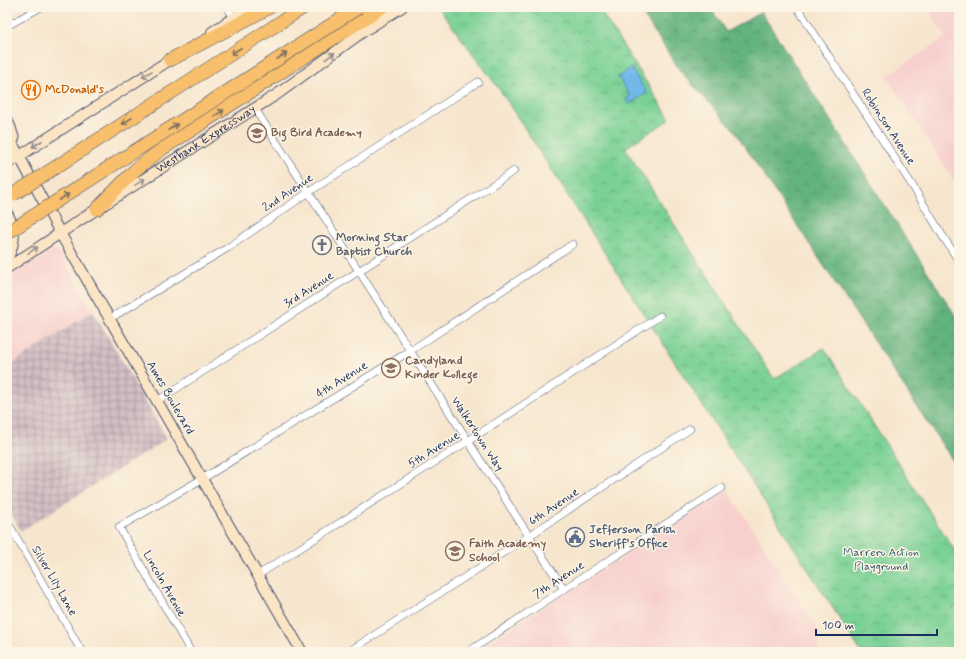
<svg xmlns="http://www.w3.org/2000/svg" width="966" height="659" viewBox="0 0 966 659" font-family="Mynerve,sans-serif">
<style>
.built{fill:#f7d0cd}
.industrial{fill:url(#industrial-grid)}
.forest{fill:url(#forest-crowns);stroke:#3f716e}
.park{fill:url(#park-crowns);stroke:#4a807a}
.water{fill:#72b9ea;stroke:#4674a4}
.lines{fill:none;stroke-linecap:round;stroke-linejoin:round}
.street-casing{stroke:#3c4a6f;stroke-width:8}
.secondary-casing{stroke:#3c4a6f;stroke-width:12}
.highway-casing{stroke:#3c4a6f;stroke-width:14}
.street{stroke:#fff;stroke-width:7}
.secondary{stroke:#fce5c4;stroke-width:10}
.highway{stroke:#f8bf6c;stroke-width:13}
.highway-bridge-casing{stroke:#3c4a6f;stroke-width:14;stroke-linecap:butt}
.highway-bridge{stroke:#f8bf6c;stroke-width:13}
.oneway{stroke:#7e7064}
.oneway2{stroke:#8c8a91}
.labels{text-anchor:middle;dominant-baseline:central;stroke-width:3;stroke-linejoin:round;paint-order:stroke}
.food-label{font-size:12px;font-weight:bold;fill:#c56008;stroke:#fcf5e5;text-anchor:start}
.street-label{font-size:12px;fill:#1b2f5e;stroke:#fcf5e5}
.education-label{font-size:12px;font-weight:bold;fill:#785e54;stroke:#fcf5e5;text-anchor:start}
.worship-label{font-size:12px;font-weight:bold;fill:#5b616d;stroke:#fcf5e5;text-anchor:start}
.service-label{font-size:12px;font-weight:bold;fill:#4e5e75;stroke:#fcf5e5;text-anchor:start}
.park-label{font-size:12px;fill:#33586c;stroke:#fcf5e5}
</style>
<defs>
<pattern id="industrial-grid" width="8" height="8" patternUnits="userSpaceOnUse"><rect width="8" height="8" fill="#d2bec3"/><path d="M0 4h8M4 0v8" fill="none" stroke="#aa9ba2"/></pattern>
<pattern id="forest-crowns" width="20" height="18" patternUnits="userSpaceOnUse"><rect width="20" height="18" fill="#63b37e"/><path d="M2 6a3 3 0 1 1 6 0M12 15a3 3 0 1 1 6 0" fill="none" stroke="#51926a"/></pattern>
<pattern id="park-crowns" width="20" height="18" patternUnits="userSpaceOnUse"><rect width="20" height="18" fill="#7ad195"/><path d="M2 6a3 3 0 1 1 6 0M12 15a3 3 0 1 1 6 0" fill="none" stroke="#63aa7d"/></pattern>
</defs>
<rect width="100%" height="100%" fill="#fcf5e5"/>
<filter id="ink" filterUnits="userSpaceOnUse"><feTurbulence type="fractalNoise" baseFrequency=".025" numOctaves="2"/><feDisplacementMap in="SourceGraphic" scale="8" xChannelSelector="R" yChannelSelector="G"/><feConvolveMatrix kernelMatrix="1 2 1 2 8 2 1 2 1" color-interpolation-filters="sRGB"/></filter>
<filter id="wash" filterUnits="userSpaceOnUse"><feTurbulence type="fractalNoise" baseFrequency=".012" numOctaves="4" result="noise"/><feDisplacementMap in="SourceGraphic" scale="16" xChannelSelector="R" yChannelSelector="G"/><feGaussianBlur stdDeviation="0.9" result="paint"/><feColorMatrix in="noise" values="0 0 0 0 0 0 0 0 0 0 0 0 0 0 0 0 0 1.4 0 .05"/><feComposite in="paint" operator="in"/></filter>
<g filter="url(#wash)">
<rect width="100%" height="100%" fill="#f7e6ce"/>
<!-- built -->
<g class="built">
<polygon points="927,7 959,7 959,189 886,76 946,37"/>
<polygon points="54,249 59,253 93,311 7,367 7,277 48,250"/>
<polygon points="727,489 819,631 819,648 813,652 474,652"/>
</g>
<!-- industrial -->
<polygon class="industrial" points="93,311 167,439 21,531 7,507 7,367"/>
<!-- forest -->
<polygon class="forest" points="638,7 710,7 726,32 761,12 959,321 959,470 734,130 681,72"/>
<!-- park -->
<polygon class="park" points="438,7 598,7 670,119 625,148 774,379 824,348 959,557 959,652 861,652 500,90"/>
<!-- water -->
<polygon class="water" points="631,68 647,93 629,104 626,99 630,96 618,77"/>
</g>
<g filter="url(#ink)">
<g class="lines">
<defs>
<g id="street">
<polyline points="227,7 234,17"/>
<polyline points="797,7 912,185 942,235 959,261"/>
<polyline points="7,26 41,7"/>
<polyline points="255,109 529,536 564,589"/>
<polyline points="109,319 229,247 309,192 478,82"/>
<polyline points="157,401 514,171"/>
<polyline points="7,521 82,652"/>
<polyline points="258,575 468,441 660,316"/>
<polyline points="191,652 119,527 202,479 410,351 573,244"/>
<polyline points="348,652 529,536 690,429"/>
<polyline points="468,652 564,589 722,488"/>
</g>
<g id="secondary">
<polyline points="212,32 250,7"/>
<polyline points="7,121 10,126 14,139"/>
<polyline points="7,133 60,233 302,652"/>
<polyline points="7,164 176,56"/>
<path d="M7,213C17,230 15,243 7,260"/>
<path id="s1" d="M7,268L97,209L279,93L364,31L402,7"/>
</g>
<g id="highway">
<polyline points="170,60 270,7"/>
<polyline points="97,209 135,170 162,149 382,7"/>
</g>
</defs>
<!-- street casing -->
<use href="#street" class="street-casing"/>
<!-- secondary casing -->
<use href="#secondary" class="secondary-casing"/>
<!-- highway casing -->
<use href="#highway" class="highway-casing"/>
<!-- street -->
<use href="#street" class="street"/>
<!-- secondary -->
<use href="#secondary" class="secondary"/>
<!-- highway -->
<use href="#highway" class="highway"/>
<defs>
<g id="highway-bridge">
<polyline points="14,194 304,7"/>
<polyline points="7,233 359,7"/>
</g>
</defs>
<!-- highway-bridge casing -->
<use href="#highway-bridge" class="highway-bridge-casing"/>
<!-- highway-bridge -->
<use href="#highway-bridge" class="highway-bridge"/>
</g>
<!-- one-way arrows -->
<defs><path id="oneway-shaft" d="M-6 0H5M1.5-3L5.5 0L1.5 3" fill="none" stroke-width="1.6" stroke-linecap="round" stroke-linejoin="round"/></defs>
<g class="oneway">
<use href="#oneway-shaft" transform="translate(236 51) rotate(147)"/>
<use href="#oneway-shaft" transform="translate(282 56) rotate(-33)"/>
<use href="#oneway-shaft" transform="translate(219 113) rotate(-33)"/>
<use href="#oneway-shaft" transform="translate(127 121) rotate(147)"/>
<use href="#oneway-shaft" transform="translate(173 127) rotate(-33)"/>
<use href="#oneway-shaft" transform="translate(64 197) rotate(-33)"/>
</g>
<g class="oneway2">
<use href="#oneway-shaft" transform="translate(330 56) rotate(-36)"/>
<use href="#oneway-shaft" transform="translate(147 74) rotate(148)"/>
<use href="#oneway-shaft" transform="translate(37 144) rotate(147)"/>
<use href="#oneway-shaft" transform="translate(140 182) rotate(-32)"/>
<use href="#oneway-shaft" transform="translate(33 250) rotate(-34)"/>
</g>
</g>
<!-- icons -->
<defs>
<symbol id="restaurant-ring" viewBox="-11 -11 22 22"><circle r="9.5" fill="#fcf5e5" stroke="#e8710a" stroke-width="1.5"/><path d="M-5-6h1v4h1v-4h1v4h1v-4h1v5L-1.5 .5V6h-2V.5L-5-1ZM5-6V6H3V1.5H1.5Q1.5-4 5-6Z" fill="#e8710a"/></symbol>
<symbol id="school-ring" viewBox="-11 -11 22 22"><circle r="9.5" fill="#fcf5e5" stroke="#8d6e63" stroke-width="1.5"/><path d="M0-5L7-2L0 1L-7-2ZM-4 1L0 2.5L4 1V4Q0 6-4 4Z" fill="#8d6e63"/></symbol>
<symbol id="church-ring" viewBox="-11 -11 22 22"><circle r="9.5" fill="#fcf5e5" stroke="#6b7280" stroke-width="1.5"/><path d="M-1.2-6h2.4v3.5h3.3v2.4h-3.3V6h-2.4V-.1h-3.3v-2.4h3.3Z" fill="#6b7280"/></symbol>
<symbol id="civic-ring" viewBox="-11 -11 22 22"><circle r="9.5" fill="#fcf5e5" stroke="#5c6f8a" stroke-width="1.5"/><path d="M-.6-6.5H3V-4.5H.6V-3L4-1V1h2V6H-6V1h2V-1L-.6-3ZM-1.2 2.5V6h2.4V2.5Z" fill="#5c6f8a"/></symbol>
</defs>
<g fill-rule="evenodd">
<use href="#restaurant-ring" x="20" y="79" width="22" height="22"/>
<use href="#school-ring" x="246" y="122" width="22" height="22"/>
<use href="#church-ring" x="311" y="234" width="22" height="22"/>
<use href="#school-ring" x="380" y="357" width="22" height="22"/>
<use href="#civic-ring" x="564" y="526" width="22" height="22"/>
<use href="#school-ring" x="444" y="540" width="22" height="22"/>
</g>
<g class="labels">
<!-- food labels -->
<g class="food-label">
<text x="45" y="90">McDonald's</text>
</g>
<!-- street labels -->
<g class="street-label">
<text transform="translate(888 127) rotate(57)">Robinson Avenue</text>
<text stroke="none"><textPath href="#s1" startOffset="237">Westbank Expressway</textPath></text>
<text transform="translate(288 193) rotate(-34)">2nd Avenue</text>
<text transform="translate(309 290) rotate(-33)">3rd Avenue</text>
<text transform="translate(342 380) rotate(-32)">4th Avenue</text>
<text transform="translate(170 398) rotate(60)">Ames Boulevard</text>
<text transform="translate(477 434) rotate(57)">Walkertown Way</text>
<text transform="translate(434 450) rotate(-32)">5th Avenue</text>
<text transform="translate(554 507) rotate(-34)">6th Avenue</text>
<text transform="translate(559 580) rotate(-33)">7th Avenue</text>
<text transform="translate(54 581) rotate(60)">Silver Lily Lane</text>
<text transform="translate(164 584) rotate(60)">Lincoln Avenue</text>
</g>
<!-- education labels -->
<g class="education-label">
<text x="271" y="133">Big Bird Academy</text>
<text x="405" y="361">Candyland<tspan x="405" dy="14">Kinder Kollege</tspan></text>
<text x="469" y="544">Faith Academy<tspan x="469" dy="14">School</tspan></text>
</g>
<!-- worship labels -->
<g class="worship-label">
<text x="336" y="238">Morning Star<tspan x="336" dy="14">Baptist Church</tspan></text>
</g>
<!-- service labels -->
<g class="service-label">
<text x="589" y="530">Jefferson Parish<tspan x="589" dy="14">Sheriff's Office</tspan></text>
</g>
<!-- park labels -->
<g class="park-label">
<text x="881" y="553">Marrero Action<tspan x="881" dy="14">Playground</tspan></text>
</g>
</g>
<!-- margin -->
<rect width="966" height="659" fill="none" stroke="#fcf5e5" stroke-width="24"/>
<!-- scale -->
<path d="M816 629v6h121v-6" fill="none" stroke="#1b2f5e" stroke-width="2"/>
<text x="822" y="629" font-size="12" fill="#1b2f5e" stroke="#fcf5e5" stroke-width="3" paint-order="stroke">100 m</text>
</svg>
